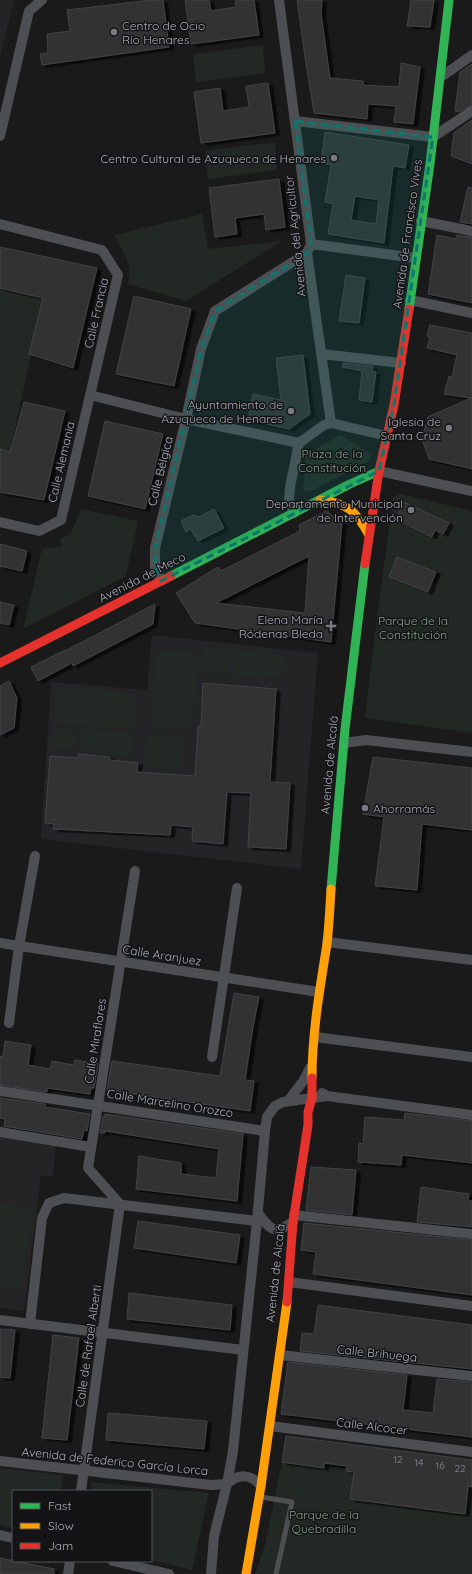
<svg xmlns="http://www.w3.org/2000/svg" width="472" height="1574" viewBox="0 0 472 1574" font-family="Quicksand,sans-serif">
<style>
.built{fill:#242426}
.green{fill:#222924;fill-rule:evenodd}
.building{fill:#323232;stroke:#424346;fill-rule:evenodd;filter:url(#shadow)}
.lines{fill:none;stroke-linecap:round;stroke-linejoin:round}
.lane{stroke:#4e4f53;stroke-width:5}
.street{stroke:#4e4f53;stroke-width:10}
.fast{stroke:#30b455;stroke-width:9}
.slow{stroke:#ff9f0a;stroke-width:9}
.jam{stroke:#e5322d;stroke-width:9}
.marked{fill:#0f766e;fill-opacity:0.2;stroke:#0f766e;stroke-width:3;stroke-dasharray:8 5;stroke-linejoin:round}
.poi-dot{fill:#797a82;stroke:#141416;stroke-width:1.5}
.labels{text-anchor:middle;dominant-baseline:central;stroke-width:3;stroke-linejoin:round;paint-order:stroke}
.number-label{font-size:10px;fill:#8e8f98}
.poi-label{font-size:12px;fill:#acaeba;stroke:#141416;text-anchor:end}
.street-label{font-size:12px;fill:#acaeba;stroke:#141416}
.park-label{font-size:12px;fill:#84a48a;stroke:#141416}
</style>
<defs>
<filter id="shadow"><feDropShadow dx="4.5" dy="2.5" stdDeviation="0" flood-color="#0009"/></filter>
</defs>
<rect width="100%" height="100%" fill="#1a1a1a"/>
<!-- built -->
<g class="built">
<polygon points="0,0 14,0 0,57"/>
<polygon points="152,635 318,653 301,869 41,839 51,682 147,690"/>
<polygon points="0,1134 56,1144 53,1177 41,1176 24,1311 0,1308"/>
</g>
<!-- green -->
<g class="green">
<polygon points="263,45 265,73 196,82 193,54"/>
<polygon points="275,142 277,170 208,179 205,151"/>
<path d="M202,214L208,249L282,241L186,301L127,284C133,264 124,253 114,235Z"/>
<polygon points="0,288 43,298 10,452 0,450"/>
<polygon points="341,435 371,454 369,461 309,492 303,491 306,454"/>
<path d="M400,494L472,511V733L365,718L376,625L393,498ZM404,502L449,523L443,534L435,530L432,536L396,519ZM398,557L441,574L437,582L432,581L428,592L390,577Z"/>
<polygon points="81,509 138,521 126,576 23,629 42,549 62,546 60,539 71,533"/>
<polygon points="204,647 232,649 229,674 202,673"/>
<polygon points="234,649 258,652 256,676 233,674"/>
<polygon points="158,650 198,653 192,729 150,727"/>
<polygon points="260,653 283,655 282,678 258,676"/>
<polygon points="56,687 136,693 134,729 55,724"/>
<polygon points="51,729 77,731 76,749 50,748"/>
<polygon points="82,729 133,733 132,757 80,751"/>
<polygon points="148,734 183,736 181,770 146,768"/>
<polygon points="0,1204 32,1208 21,1289 0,1286"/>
<polygon points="282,1462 472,1487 472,1574 255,1574 265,1545"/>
<polygon points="0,1468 63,1475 61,1491 13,1491 13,1528 0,1525"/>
<polygon points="92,1482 209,1493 192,1570 151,1560 151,1491 90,1491"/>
</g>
<!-- building -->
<g class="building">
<polygon points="152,0 163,0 169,47 42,65 40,54 48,53 47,34 70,31 67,10"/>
<polygon points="185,0 209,0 211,11 236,7 235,0 254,0 259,35 191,44"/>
<polygon points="297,0 322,0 321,14 330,78 363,81 363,85 399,87 401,63 420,67 413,124 394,122 396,106 368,104 367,119 314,113 305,57"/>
<polygon points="411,0 434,0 430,27 407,26"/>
<polygon points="472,64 472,105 459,112 455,111 460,72"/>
<polygon points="268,83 275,133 201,143 194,92 220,88 223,111 249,107 246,86"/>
<polygon points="472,120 472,164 451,156 454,133"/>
<path d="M325,132L409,145L405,168L393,166L384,243L328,234L333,204L325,202L331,165L321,163ZM355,196L379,200L376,224L351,220Z"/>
<polygon points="279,179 285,227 266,230 264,214 235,218 237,234 215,237 209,188"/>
<polygon points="468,187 472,188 472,224 460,222"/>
<polygon points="437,235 456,239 457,235 472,237 472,303 428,294"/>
<polygon points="0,247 97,268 73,368 29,354 43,298 0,288"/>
<polygon points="346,275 365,278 359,323 339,321"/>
<polygon points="134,296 191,309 174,386 116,374"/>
<polygon points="430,325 472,333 472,469 429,459 422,439 428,417 471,398 444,394 449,376 452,377 457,355 427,348 430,337 427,336"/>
<polygon points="303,355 310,414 289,429 248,420 253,394 281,400 276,358"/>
<polygon points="343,363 373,366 372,371 376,372 372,402 359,400 362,371 342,367"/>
<polygon points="24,402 65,411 44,500 0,492 0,449 10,452"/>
<polygon points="105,421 163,434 145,509 88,496"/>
<polygon points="404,502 449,523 443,534 435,530 432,537 396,519"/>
<polygon points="214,509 224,528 198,541 190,529 186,532 181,521 193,515 199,517"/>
<path d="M326,511L342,523L331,642L195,623L176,593L218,567L221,571L300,531L299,525ZM309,556L305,613L216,603Z"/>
<polygon points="0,544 27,551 22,571 0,566"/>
<polygon points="397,557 436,572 428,592 389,577"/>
<polygon points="0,602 14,605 9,625 0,623"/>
<polygon points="155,604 153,624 73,666 72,663 38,681 31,667 65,650 65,651"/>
<polygon points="9,681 17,698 14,728 0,735 0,686"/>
<polygon points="203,683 276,689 270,782 290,783 286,849 248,847 251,793 227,792 223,844 192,841 193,827 171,825 170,835 53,829 54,824 45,823 50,756 78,758 78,754 110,757 109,760 138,763 137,772 195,776 198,726 201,726"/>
<polygon points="373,757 472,768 472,830 422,824 417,890 375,886 384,817 363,814"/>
<polygon points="234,993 259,997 253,1027 245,1080 254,1081 250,1111 107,1090 112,1061 220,1076"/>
<polygon points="5,1041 31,1045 28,1065 50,1069 52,1061 74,1065 75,1060 98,1064 94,1088 91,1088 90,1094 47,1088 47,1092 0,1085 0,1056 3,1057"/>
<polygon points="0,1098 45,1104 45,1107 90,1114 87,1131 84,1130 82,1139 4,1126 5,1119 0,1118"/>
<polygon points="405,1113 472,1121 472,1163 402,1155 401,1165 358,1162 359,1143 363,1144 365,1117 404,1120"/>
<polygon points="105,1114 243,1134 237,1201 136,1189 139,1156 181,1163 181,1174 216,1178 219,1149 105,1131 105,1133 100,1133 103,1116 105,1117"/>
<polygon points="311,1167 356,1170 352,1215 306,1210"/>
<polygon points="421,1187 469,1194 468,1201 472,1201 472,1227 417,1222"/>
<polygon points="138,1221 240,1235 236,1263 134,1248"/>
<polygon points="304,1223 472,1240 472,1295 313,1274 316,1252 301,1250"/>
<polygon points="129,1293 232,1305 230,1330 127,1319"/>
<polygon points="318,1305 472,1325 472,1369 300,1351 302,1333 314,1334"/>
<polygon points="0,1329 15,1330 10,1378 0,1377"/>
<polygon points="53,1335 79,1338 67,1440 42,1438"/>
<polygon points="288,1362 407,1375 403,1410 433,1413 437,1379 472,1382 472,1437 281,1414"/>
<polygon points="108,1413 207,1421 204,1449 106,1440"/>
<polygon points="286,1436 472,1460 472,1487 468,1486 465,1514 350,1499 354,1472 346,1471 347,1466 324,1463 324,1468 282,1462"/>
<polygon points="0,1558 54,1569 54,1574 0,1574"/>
</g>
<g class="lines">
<!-- lane -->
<polyline class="lane" points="261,1497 292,1502 276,1574"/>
<!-- street -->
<g class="street">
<polyline points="279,0 311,244 307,253 331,423"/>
<polyline points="441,77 472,55"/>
<polyline points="295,121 433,137 472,111"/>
<polyline points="0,136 29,11 42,0"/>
<polyline points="421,221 472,231"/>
<polyline points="0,224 102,250 118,275 61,520 39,531 0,522"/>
<polyline points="311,244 416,258"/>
<polyline points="410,300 472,313"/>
<polyline points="321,354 401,363"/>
<polyline points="90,395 186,419 299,443"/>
<polyline points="379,471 472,491"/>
<polyline points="294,513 289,500 290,487 299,443 324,425 331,423 387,436"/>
<polyline points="161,581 155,568 155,548 186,419 201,349 215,311 307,253"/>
<polyline points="344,743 366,740 472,752"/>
<polyline points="327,942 472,960"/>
<polyline points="0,943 319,992"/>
<polyline points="9,1023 19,946 35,856"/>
<polyline points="315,1037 472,1057"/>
<polyline points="212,1057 237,888"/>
<polyline points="0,1091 265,1131"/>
<polyline points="322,1093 327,1096 472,1115"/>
<polyline points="288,1101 304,1080 310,1068"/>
<polyline points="0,1132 91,1147"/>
<polyline points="120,1204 88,1168 135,871"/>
<path d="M258,1213C270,1230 274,1235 293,1222"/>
<polyline points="294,1215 472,1234"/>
<polyline points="289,1282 472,1306"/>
<polyline points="0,1320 243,1350"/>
<polyline points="30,1324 42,1218 49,1203 64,1198 257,1221"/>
<polyline points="280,1355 472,1376"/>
<polyline points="270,1426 472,1452"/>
<polyline points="0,1461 211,1485 227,1484"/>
<path d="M227,1484C239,1473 251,1474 261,1486"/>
<polyline points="81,1491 120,1204"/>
<polyline points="0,1535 13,1538"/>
<polyline points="113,1561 169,1574"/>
<polyline points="68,1574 70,1561"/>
<polyline points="211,1574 214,1536 227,1484 233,1451 257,1221 265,1131 267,1117 275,1106 283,1102 327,1096"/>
</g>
<!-- fast -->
<g class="fast">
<polyline points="409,309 430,164 449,0"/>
<polyline points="171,576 350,484 379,471"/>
<polyline points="331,889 345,729 365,564"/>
</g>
<!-- slow -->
<g class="slow">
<path d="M320,500C348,503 356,511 369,535"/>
<path d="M312,1078C312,1033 320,988 327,944C329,926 330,907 331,889"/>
<polyline points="246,1574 261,1486 287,1302"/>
</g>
<!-- jam -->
<g class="jam">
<polyline points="365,564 379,471 394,405 409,309"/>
<polyline points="0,663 171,576"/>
<polyline points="287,1302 293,1222 308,1125 308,1112 312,1098 312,1078"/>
</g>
</g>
<!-- marked area -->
<path class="marked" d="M295,121L433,137L394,405L379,471L161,581L155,568V548L201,349L215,311L307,253L311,244Z"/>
<!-- markers -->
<g class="poi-dot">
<circle cx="114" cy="32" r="4"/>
<circle cx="334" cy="158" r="4"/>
<circle cx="291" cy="411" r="4"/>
<circle cx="449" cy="428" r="4"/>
<circle cx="411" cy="510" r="4"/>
<path d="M329 620h4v4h4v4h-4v4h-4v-4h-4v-4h4z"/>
<circle cx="365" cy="808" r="4"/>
</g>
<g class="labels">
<!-- number labels -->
<g class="number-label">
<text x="398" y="1459">12</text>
<text x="419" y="1462">14</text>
<text x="440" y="1465">16</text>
<text x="460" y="1468">22</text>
</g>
<!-- poi labels -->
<g class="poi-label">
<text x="122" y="25" text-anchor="start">Centro de Ocio<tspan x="122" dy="14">Río Henares</tspan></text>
<text x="326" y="158">Centro Cultural de Azuqueca de Henares</text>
<text x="283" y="404">Ayuntamiento de<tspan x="283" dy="14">Azuqueca de Henares</tspan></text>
<text x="441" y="421">Iglesia de<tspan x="441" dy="14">Santa Cruz</tspan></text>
<text x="403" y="503">Departamento Municipal<tspan x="403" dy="14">de Intervención</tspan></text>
<text x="323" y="619">Elena María<tspan x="323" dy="14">Ródenas Bleda</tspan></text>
<text x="373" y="808" text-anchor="start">Ahorramás</text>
</g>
<!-- street labels -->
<g class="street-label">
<text transform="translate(407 234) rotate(-82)">Avenida de Francisco Vives</text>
<text transform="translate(295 236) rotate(-96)">Avenida del Agricultor</text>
<text transform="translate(96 313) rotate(-77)">Calle Francia</text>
<text transform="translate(61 462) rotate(-77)">Calle Alemania</text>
<text transform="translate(160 471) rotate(-76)">Calle Bélgica</text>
<text transform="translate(142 577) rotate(-27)">Avenida de Meco</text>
<text transform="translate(329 765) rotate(-85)">Avenida de Alcalá</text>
<text transform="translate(162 955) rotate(9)">Calle Aranjuez</text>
<text transform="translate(95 1041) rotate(-81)">Calle Miraflores</text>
<text transform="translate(170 1103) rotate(9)">Calle Marcelino Orozco</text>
<text transform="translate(275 1273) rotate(-84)">Avenida de Alcalá</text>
<text transform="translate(88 1346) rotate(-82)">Calle de Rafael Alberti</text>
<text transform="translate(377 1353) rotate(6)">Calle Brihuega</text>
<text transform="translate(372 1426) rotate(7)">Calle Alcocer</text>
<text transform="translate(115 1461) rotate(6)">Avenida de Federico García Lorca</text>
</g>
<!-- park labels -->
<g class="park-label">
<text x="332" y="453">Plaza de la<tspan x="332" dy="14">Constitución</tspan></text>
<text x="413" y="620">Parque de la<tspan x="413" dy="14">Constitución</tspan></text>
<text x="324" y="1514">Parque de la<tspan x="324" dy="14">Quebradilla</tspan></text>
</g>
</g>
<!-- legend -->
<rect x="12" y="1490" width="140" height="72" fill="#141416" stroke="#515258"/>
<rect x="20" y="1503" width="20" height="6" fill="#30b455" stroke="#515258"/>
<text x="48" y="1510" font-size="12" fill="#acaeba">Fast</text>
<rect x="20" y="1523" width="20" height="6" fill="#ff9f0a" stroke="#515258"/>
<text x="48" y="1530" font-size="12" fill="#acaeba">Slow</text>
<rect x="20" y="1543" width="20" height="6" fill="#e5322d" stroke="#515258"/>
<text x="48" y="1550" font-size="12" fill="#acaeba">Jam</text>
</svg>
